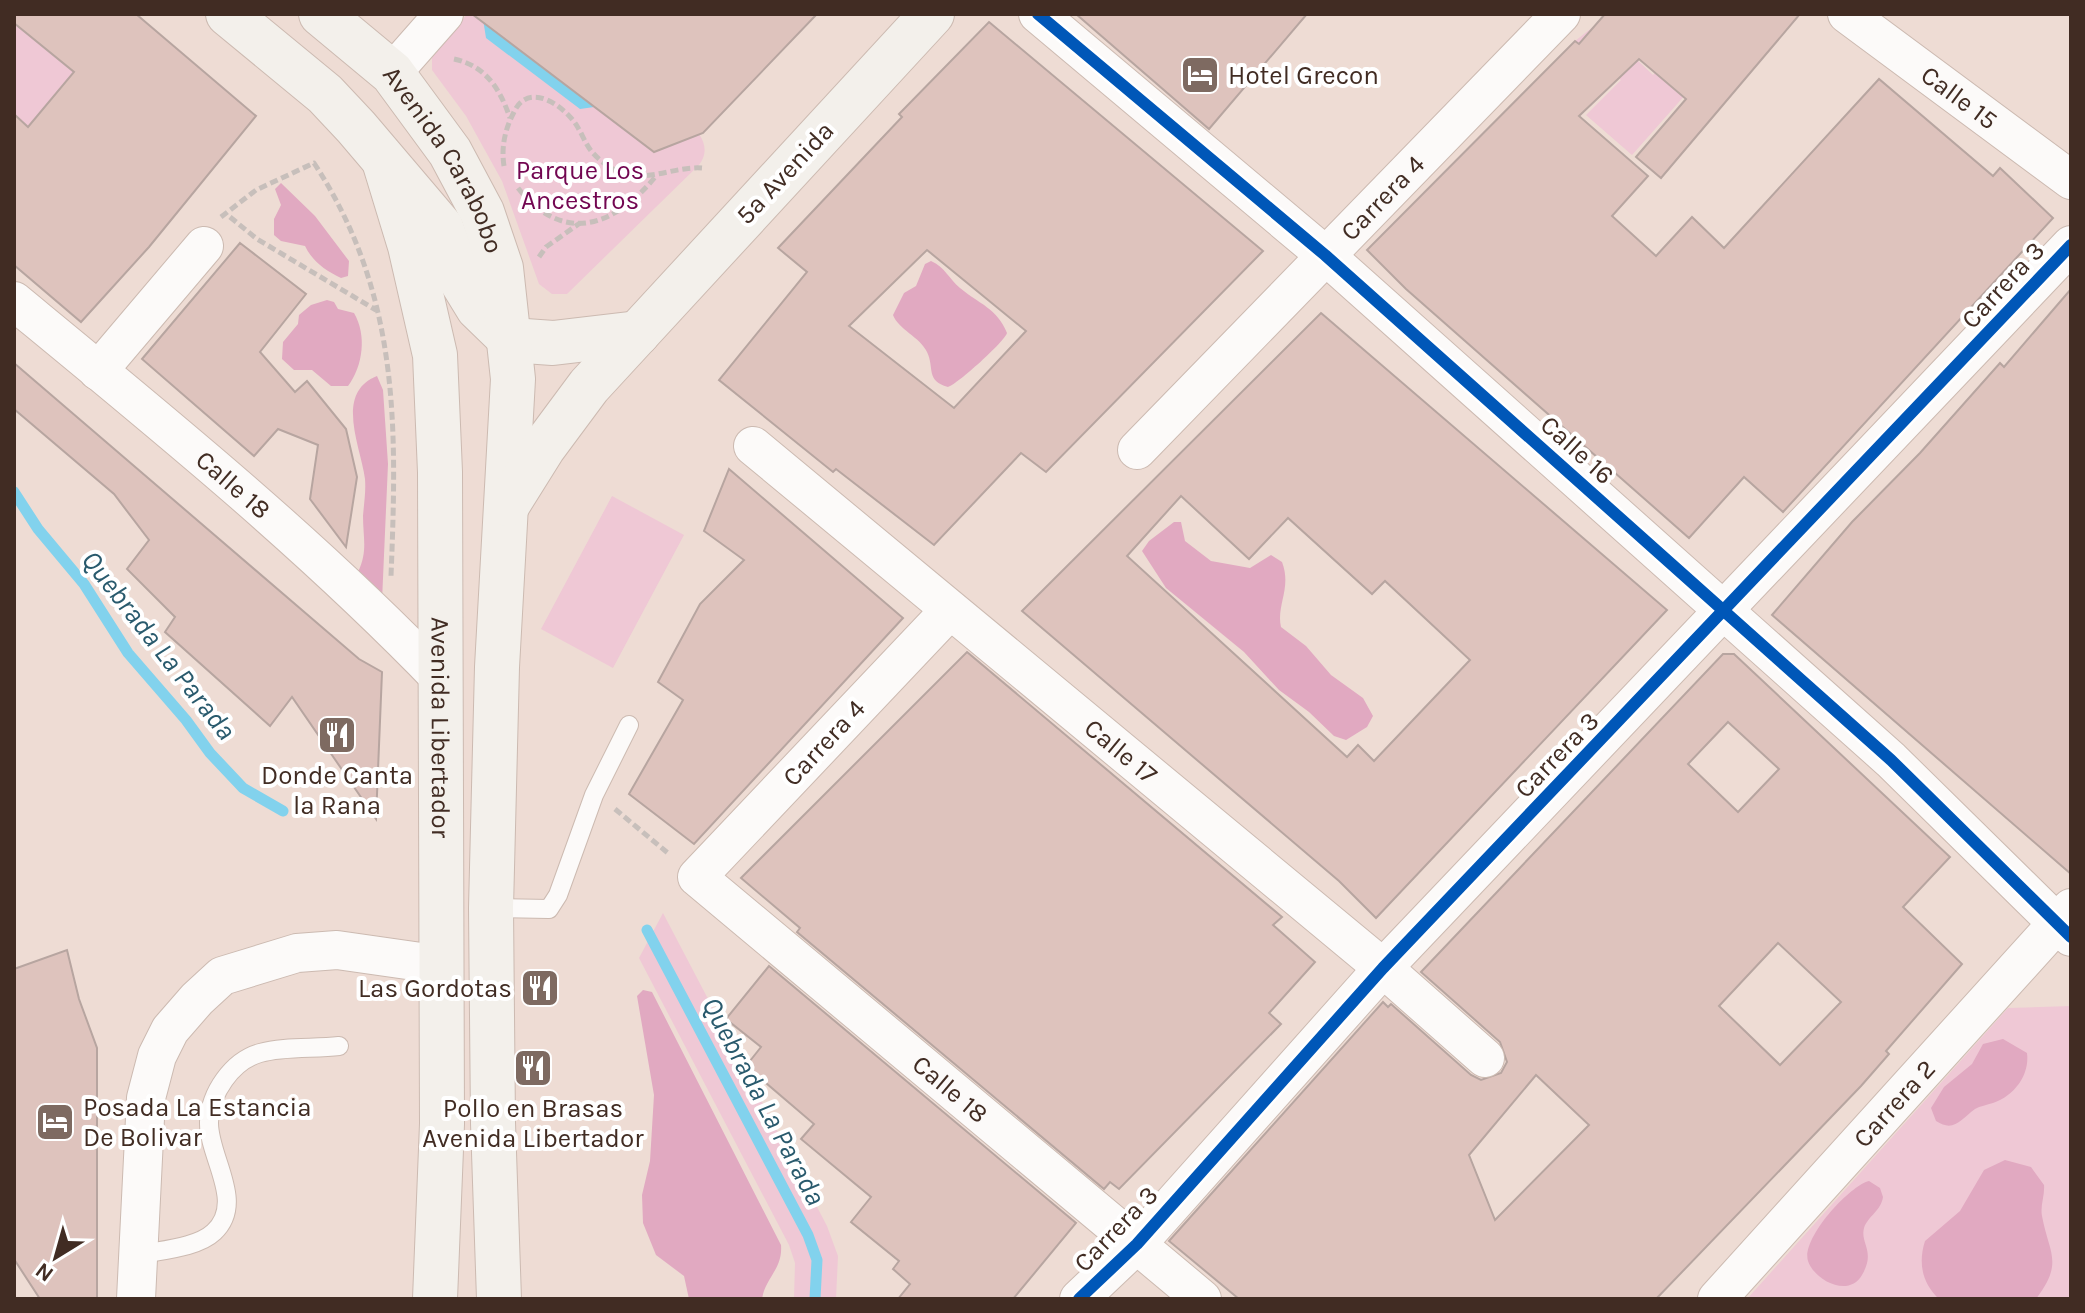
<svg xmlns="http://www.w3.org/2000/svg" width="2085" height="1313" viewBox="0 0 2085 1313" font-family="Karla,sans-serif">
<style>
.green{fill:#efc8d5}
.forest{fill:#e1a9c1}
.water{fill:#82d2ed}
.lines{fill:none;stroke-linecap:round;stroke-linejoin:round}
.stream{stroke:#82d2ed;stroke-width:11}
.building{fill:#dec3bd;stroke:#b7a5a0;stroke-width:2;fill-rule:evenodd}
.lane-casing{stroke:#ccbab1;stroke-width:20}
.street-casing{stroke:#ccbab1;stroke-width:40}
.secondary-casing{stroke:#ccbab1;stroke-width:46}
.path{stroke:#c7bfbb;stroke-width:5;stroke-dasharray:8 4;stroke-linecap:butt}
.lane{stroke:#fcfaf9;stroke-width:18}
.street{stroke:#fcfaf9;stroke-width:38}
.secondary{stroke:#f3f0eb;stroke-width:44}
.cycleway-casing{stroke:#fff;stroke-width:17}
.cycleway{stroke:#0057b8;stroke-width:12}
.labels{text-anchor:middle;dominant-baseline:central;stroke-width:8;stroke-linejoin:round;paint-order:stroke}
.poi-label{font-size:26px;fill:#412c23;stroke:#fff;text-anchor:start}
.street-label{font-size:26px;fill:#412c23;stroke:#fff}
.park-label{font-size:26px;fill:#720651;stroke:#fff}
.water-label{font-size:28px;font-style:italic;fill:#295a6d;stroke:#fff}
</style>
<rect width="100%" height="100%" fill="#eedcd4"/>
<!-- green -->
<g class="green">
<path d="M467,14H493L495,31L654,152L699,134C706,144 707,155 699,165L567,294H552L539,284L502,181L466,116L432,70V58Z"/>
<polygon points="14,23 75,71 60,89 59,156 14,114"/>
<polygon points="1598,23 1653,75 1695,27 1724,51 1632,155 1586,115 1621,80 1575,41"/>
<polygon points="612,496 684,535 613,668 541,629"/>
<polygon points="663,913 827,1226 838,1256 836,1299 794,1299 795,1263 789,1245 639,958"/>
<polygon points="2071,1006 2071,1299 1747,1299 2008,1008"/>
</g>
<!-- forest -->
<g class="forest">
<path d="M281,183L315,216L349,261L348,276L341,278C326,271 312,261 305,246L281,241L274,235V219L281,205L275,189Z"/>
<path d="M931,261C945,267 949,279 960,288C979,304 997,308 1007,333C1005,341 958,384 948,387C925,380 935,369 927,352C920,337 898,329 893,315L904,293L916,286L925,264Z"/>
<path d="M327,300L334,302L338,309L354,313C367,335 363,366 348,386H331L312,370H294L282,359L283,342L298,324L299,315L311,305Z"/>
<path d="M377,376L383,390L388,464L382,601L358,572C368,551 363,538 363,516C364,503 366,492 365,479C361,447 334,393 377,376Z"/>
<path d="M1174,522H1181L1185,541L1211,561L1250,568L1271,555L1282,562C1292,588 1276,605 1281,627L1306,646L1331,675L1363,698L1373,716L1367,727L1346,740L1334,736L1309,712L1279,690L1244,652L1166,588L1142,551L1149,541Z"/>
<path d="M643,990L652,992L781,1245C783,1269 765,1278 762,1299H689L684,1276L656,1255L643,1223L642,1195L650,1161L654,1095L637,996Z"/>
<path d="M2003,1039L2027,1053C2030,1075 2014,1096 1993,1103C1987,1105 1980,1106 1975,1109C1961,1119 1954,1133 1936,1121L1931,1108L1944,1087L1972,1064L1983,1044Z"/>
<path d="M2005,1160L2031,1167L2044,1185C2045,1195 2040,1206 2042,1216C2049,1254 2064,1262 2036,1299H1939C1922,1283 1918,1263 1925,1241L1960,1211L1984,1170Z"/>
<path d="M1869,1181L1880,1188L1883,1197C1881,1211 1868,1216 1864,1228C1860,1244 1876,1251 1862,1275C1849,1298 1815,1281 1808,1261C1801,1239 1849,1186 1869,1181Z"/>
</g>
<!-- water -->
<polygon class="water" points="493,14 495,31 594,107 580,109 486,38 483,19"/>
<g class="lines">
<!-- stream -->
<g class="stream">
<polyline points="14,492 38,529 84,584 128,653 186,720 210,753 243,788 283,811"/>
<polyline points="647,930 808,1235 817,1260 815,1299"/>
</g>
</g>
<!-- building -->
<g class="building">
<polygon points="14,14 136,14 256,116 149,247 81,322 14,265 14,114 28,127 74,72 14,23"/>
<polygon points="472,14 817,14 703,133 654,152"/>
<polygon points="1076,14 1307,14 1209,129"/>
<polygon points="1605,14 1800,14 1661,178 1636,157 1686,99 1639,59 1579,116 1648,176 1612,216 1656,256 1692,217 1724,248 1879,79 1993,176 2000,168 2053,218 1783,512 1744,477 1689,538 1406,289 1367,250 1575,41 1579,44"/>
<path d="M989,22L1263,251L1046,472L1021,453L934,545L836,469L833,472L719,380L807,272L778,248L902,117L899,114ZM927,250L1026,331L954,408L849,326Z"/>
<polygon points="240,243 306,294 260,352 295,392 307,381 346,429 357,477 346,547 310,499 318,445 278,429 254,456 142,359"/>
<polygon points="2071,289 2071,874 1772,615 1852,522 1920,453 2000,363 2004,367"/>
<path d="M1321,313L1667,610L1376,918L1339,881L1022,611ZM1181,496L1249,559L1288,518L1372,594L1385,581L1470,660L1374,761L1358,745L1347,757L1127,556Z"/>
<polygon points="14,363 359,659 382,672 376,819 292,697 270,726 165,632 175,617 127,569 149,540 114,494 14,409"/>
<polygon points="729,469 903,618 694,844 629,794 683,700 658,682 700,604 744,560 704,531"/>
<polygon points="967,652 1282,917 1273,925 1315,962 1269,1013 1281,1024 1119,1189 1110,1182 1104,1189 797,932 800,928 741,878"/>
<path d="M1723,654H1734L1950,857L1903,907L1962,964L1886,1051L1889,1054L1861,1086L1656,1299H1239L1169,1241L1383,1002L1388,1007L1391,1004L1471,1075L1481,1080L1501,1073L1507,1062L1500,1042L1421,972ZM1728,722L1779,769L1738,812L1688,764ZM1778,943L1841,1002L1780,1065L1719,1006ZM1536,1075L1589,1125L1495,1220L1469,1155Z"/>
<polygon points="67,950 79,999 97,1048 97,1299 40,1299 14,1259 14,969"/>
<polygon points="769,966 1076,1223 1013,1299 898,1299 910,1284 893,1269 899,1261 851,1222 871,1197 801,1139 814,1124 746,1066 761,1047 726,1019"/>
</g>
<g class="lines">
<defs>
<g id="lane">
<polyline points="491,908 549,909 558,895 594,795 629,725"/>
<path d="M138,1255C160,1250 197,1248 214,1232C246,1202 208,1157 209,1122C210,1093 232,1061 260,1053C284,1046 315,1049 339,1046"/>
</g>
<g id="street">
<polyline points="1038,14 1325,255 1891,760 2071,937"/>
<path id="s1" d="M1847,14L2071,180"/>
<polyline points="392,73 444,14"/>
<path id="s2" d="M14,301C161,422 310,543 442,680"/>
<polyline points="98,371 204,246"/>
<path id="s3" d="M753,446L1383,968L1485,1058"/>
<path id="s4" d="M1137,450L1561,14"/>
<path id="s5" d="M950,610L697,877L1202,1299"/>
<polyline points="136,1299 146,1098 157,1056 170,1030 197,999 222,976 297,953 337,950 442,965"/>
<polyline points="1079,1299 1137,1244 1383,968 2071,245"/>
<path id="s6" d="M1717,1299L2071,908"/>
</g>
<g id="secondary">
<polyline points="228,14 325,94 356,127 441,227 459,277 478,308 511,340 553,343 638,333"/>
<path id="s7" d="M321,14L392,73L450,152L482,212L501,268L513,379L497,667L491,908L493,1123L499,1299"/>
<path id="s8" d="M385,164L410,246L435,355L440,472L442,1124L435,1299"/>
<polyline points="508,504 543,448 589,386 932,14"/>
</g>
</defs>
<!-- lane casing -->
<use href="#lane" class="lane-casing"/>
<!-- street casing -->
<use href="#street" class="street-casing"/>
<!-- secondary casing -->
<use href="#secondary" class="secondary-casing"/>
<!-- path -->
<g class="path">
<path d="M454,59C486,66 500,89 510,118"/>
<path d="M504,166C501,147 505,129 514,112C528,81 564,105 577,126C582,134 586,145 592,152C599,160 608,167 617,171C646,184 673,166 702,168"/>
<path d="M518,188C564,246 615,226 656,176"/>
<path d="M221,217L256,190L314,163C400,294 397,426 391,576"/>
<polyline points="230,217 257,239 376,310"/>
<polyline points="539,257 546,247 580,223"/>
<polyline points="615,809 669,854"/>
</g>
<!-- lane -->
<use href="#lane" class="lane"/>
<!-- street -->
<use href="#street" class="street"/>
<!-- secondary -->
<use href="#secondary" class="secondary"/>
<defs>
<g id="cycleway">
<polyline points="1038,14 1325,255 1891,760 2071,937"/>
<polyline points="1079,1299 1137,1244 1383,968 2071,245"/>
</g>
</defs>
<!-- cycleway casing -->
<use href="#cycleway" class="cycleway-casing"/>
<!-- cycleway -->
<use href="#cycleway" class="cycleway"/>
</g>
<!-- icons -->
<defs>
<symbol id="hotel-square" viewBox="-11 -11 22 22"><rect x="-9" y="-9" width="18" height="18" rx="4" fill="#7e6a61" stroke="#fff"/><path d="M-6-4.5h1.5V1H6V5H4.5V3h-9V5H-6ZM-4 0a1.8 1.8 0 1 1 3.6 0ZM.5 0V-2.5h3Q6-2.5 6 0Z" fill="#fff"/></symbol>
<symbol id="restaurant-square" viewBox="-11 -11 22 22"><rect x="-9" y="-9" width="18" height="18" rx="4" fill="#7e6a61" stroke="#fff"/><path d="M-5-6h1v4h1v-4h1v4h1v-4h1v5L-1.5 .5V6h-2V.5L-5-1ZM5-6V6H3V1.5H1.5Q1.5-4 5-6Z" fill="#fff"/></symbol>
</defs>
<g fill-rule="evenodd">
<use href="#hotel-square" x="1178" y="53" width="44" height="44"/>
<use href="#restaurant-square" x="315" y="713" width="44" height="44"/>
<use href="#restaurant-square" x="518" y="966" width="44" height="44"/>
<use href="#restaurant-square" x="511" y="1046" width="44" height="44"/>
<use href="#hotel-square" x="33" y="1100" width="44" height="44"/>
</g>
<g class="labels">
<!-- poi labels -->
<g class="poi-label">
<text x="1228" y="75">Hotel Grecon</text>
<text x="337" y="775" text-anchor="middle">Donde Canta<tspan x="337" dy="30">la Rana</tspan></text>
<text x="512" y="988" text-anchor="end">Las Gordotas</text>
<text x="83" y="1107">Posada La Estancia<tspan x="83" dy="30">De Bolivar</tspan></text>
<text x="533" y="1108" text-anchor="middle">Pollo en Brasas<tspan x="533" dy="30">Avenida Libertador</tspan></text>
</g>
<!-- street labels -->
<g class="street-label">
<text stroke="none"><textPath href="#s1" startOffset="140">Calle 15</textPath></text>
<text stroke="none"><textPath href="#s7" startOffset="194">Avenida Carabobo</textPath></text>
<text transform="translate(785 173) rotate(-47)">5ª Avenida</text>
<text stroke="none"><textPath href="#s4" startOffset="352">Carrera 4</textPath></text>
<text transform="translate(2003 285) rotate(-47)">Carrera 3</text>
<text transform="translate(1577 450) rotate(42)">Calle 16</text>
<text stroke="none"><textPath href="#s2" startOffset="286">Calle 18</textPath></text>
<text stroke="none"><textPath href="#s8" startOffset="570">Avenida Libertador</textPath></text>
<text transform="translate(824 743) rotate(-47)">Carrera 4</text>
<text stroke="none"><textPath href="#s3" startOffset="478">Calle 17</textPath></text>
<text transform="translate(1557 755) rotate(-46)">Carrera 3</text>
<text stroke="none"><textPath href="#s5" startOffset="698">Calle 18</textPath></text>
<text stroke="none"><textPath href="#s6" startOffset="264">Carrera 2</textPath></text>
<text transform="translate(1116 1229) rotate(-46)">Carrera 3</text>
</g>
<!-- park labels -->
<g class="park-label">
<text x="580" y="170">Parque Los<tspan x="580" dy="30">Ancestros</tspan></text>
</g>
<!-- water labels -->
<g class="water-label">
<text transform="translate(159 645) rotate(52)">Quebrada La Parada</text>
<text transform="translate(764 1101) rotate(62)">Quebrada La Parada</text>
</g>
</g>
<!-- border -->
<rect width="2085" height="1313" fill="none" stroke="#412c23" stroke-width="32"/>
<!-- north arrow -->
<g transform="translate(56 1257) rotate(217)" stroke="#ffffff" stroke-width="6" paint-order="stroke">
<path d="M0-6L14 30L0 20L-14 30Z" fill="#412c23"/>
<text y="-12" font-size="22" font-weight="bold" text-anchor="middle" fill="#412c23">N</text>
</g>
</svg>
